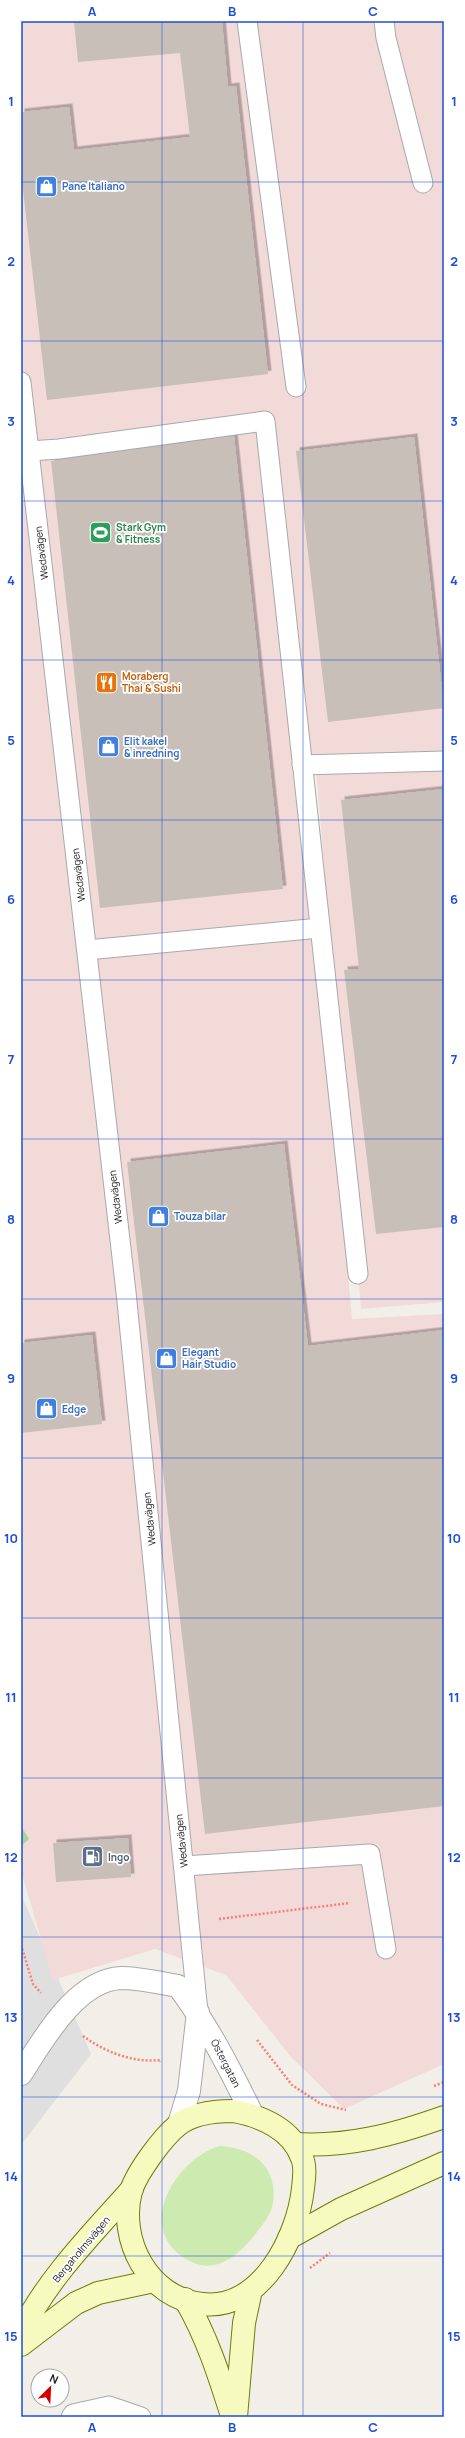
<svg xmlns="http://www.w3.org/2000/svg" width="465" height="2438" viewBox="0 0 465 2438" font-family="Manrope,sans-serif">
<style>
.residential{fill:#e0dfdf}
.commercial{fill:#f2dad9}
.grass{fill:#cdebb0}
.forest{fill:#add19e}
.building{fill:#c7bfb8;filter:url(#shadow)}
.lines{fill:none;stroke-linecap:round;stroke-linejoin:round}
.lane-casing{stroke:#a9a9a9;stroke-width:21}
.street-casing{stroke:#a9a9a9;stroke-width:24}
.secondary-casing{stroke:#707d05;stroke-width:24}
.path{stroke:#fa8072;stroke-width:2.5;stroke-dasharray:2 2;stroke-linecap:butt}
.lane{stroke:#fff;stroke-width:19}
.street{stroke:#fff;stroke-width:22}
.secondary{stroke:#f7fabf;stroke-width:22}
.grid{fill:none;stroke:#1d4ed8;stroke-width:1;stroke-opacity:0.55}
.labels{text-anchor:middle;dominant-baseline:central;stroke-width:3.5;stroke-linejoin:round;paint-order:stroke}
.shop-label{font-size:10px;font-weight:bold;fill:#366cbe;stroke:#fff;text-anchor:start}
.leisure-label{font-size:10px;font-weight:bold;fill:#27864d;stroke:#fff;text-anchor:start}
.street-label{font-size:10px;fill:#222;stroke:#fff}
.food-label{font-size:10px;font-weight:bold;fill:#c56008;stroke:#fff;text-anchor:start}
.service-label{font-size:10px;font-weight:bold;fill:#4e5e75;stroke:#fff;text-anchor:start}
.neatline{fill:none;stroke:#1d4ed8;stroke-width:1.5}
.grid-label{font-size:13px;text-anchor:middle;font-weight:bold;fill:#1d4ed8}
</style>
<defs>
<filter id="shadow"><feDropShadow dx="3.5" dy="-3.5" stdDeviation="0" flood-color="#0004"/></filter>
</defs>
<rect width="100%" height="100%" fill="#f2efe9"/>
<!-- residential -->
<polygon class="residential" points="21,1894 91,2054 21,2145"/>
<!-- commercial -->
<g class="commercial">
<polygon points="21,21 444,21 444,751 303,759 352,1319 444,1314 444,2064 344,2109 291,2057 226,1975 155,1949 53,1980 21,1871"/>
<polygon points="444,766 444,1302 361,1309 316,769"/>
</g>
<!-- grass -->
<path class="grass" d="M219,2146C252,2147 278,2166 273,2203C271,2214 264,2223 257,2232C243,2251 219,2275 192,2262C132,2234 172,2161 219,2146Z"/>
<!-- forest -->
<polygon class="forest" points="21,1826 29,1839 21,1846"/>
<!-- building -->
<g class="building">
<polygon points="74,21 222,21 228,87 236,86 268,374 47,400 21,172 21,112 69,107 74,150 190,137 180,53 78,62"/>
<polygon points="234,436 283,889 100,908 51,461"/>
<polygon points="414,437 444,708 328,722 296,451"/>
<polygon points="444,789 444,1227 376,1234 344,970 359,969 341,800"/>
<polygon points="284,1144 308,1346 444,1330 444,1806 205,1834 127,1162"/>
<polygon points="92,1335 102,1424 21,1433 21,1343"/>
<polygon points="128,1838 131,1877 56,1882 53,1843"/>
</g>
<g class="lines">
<defs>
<g id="lane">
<polyline points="247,21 296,387"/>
<polyline points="384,21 386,38 423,183"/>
<polyline points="21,382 126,1292 198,2012"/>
<polyline points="29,451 59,449 265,421 358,1274"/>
<polyline points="302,765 444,761"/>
<polyline points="87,950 320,928"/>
<polyline points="184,1866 370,1854 386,1949"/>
<polyline points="71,2417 73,2414 109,2406 141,2417"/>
</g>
<g id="street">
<path d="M21,2074C43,2040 76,1980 121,1978C140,1978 160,1983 178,1986C208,2026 230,2069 252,2114"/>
<polyline points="179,2124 189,2091 198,2012"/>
</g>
<g id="secondary">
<path d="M233,2111C261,2116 292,2129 302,2158C306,2167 304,2179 303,2188C298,2237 261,2311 202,2304C148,2298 118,2240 131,2191C137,2172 163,2137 178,2125C193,2113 216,2111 233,2111Z"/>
<path d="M295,2144C349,2147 393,2135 444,2117"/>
<polyline points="289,2238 341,2209 444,2163"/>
<path d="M185,2299C207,2337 219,2375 232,2416"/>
<path d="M21,2332C48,2278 92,2234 132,2189"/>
<polyline points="21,2345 76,2303 98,2293 154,2281"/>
<polyline points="236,2417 244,2323 251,2290"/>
</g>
</defs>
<!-- lane casing -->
<use href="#lane" class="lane-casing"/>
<!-- street casing -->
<use href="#street" class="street-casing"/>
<!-- secondary casing -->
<use href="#secondary" class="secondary-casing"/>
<!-- path -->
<g class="path">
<polyline points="219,1919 350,1903"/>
<polyline points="21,1945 33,1984 41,1993"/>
<path d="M83,2036C105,2052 133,2063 160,2060V2062"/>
<polyline points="257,2040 292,2085 321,2104 346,2110"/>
<polyline points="434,2086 444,2082"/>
<polyline points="310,2268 330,2253"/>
</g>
<!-- lane -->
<use href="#lane" class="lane"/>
<!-- street -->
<use href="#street" class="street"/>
<!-- secondary -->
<use href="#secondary" class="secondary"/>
</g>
<!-- grid -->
<path class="grid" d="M162,21V2417M303,21V2417M21,182H444M21,341H444M21,501H444M21,660H444M21,820H444M21,980H444M21,1139H444M21,1299H444M21,1458H444M21,1618H444M21,1778H444M21,1937H444M21,2097H444M21,2256H444"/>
<!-- icons -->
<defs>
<symbol id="shop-square" viewBox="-11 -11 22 22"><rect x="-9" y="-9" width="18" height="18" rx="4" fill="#3f7fe0" stroke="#fff"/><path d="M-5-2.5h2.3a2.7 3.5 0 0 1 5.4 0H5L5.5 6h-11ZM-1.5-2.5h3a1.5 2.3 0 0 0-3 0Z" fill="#fff"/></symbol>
<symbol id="stadium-square" viewBox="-11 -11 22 22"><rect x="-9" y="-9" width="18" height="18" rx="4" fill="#2e9e5b" stroke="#fff"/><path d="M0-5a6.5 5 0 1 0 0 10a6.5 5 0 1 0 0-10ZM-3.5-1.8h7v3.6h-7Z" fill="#fff"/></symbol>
<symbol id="restaurant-square" viewBox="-11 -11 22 22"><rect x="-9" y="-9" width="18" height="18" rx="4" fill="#e8710a" stroke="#fff"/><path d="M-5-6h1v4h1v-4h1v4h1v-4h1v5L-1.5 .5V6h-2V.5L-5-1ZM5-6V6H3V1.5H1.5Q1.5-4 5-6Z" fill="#fff"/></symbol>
<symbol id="fuel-square" viewBox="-11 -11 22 22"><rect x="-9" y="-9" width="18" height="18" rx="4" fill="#5c6f8a" stroke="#fff"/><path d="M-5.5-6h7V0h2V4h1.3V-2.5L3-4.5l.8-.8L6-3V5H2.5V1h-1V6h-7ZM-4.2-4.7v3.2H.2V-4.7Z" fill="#fff"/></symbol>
</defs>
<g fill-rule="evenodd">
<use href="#shop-square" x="34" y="174" width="25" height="25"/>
<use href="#stadium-square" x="88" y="520" width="25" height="25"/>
<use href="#restaurant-square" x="94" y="670" width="25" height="25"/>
<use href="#shop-square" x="96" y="734" width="25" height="25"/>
<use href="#shop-square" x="146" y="1204" width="25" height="25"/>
<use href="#shop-square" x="154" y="1346" width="25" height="25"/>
<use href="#shop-square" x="34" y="1396" width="25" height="25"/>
<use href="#fuel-square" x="80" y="1844" width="25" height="25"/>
</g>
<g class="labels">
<!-- shop labels -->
<g class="shop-label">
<text x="62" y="186">Pane Italiano</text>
<text x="124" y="741">Elit kakel<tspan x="124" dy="12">&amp; inredning</tspan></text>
<text x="174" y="1216">Touza bilar</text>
<text x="182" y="1352">Elegant<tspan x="182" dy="12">Hair Studio</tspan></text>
<text x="62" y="1409">Edge</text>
</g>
<!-- leisure labels -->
<g class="leisure-label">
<text x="116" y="527">Stark Gym<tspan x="116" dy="12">&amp; Fitness</tspan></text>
</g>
<!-- street labels -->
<g class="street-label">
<text transform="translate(41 553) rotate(-97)">Wedavägen</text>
<text transform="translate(78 875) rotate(-97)">Wedavägen</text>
<text transform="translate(115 1197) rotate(-97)">Wedavägen</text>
<text transform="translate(149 1519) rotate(-96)">Wedavägen</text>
<text transform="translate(181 1841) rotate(-96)">Wedavägen</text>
<text transform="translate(226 2063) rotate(63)">Östergatan</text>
<text transform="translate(81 2249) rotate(-50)">Bergaholmsvägen</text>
</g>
<!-- food labels -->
<g class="food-label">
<text x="122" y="676">Moraberg<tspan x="122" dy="12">Thai &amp; Sushi</tspan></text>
</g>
<!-- service labels -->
<g class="service-label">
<text x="108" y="1857">Ingo</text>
</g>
</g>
<!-- border -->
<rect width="465" height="2438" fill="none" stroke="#ffffff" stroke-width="44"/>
<!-- north arrow -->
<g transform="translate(50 2388) rotate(24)"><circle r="19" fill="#ffffff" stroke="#a7a7a7"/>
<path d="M0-3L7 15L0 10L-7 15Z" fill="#d40000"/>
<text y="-6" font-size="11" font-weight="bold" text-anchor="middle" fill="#222222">N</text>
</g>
<rect x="22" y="22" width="421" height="2394" class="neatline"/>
<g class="grid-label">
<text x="92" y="16">A</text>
<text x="232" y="16">B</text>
<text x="373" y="16">C</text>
<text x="11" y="106">1</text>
<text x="454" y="106">1</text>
<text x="11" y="266">2</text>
<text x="454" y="266">2</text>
<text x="11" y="426">3</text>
<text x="454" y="426">3</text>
<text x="11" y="585">4</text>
<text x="454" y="585">4</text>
<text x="11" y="745">5</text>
<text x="454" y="745">5</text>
<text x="11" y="904">6</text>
<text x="454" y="904">6</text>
<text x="11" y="1064">7</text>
<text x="454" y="1064">7</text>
<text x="11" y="1224">8</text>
<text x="454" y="1224">8</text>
<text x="11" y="1383">9</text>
<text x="454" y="1383">9</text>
<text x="11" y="1543">10</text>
<text x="454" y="1543">10</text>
<text x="11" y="1702">11</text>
<text x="454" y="1702">11</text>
<text x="11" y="1862">12</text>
<text x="454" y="1862">12</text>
<text x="11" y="2022">13</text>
<text x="454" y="2022">13</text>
<text x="11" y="2181">14</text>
<text x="454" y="2181">14</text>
<text x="11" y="2341">15</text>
<text x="454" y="2341">15</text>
<text x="92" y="2432">A</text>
<text x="232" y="2432">B</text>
<text x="373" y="2432">C</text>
</g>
</svg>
